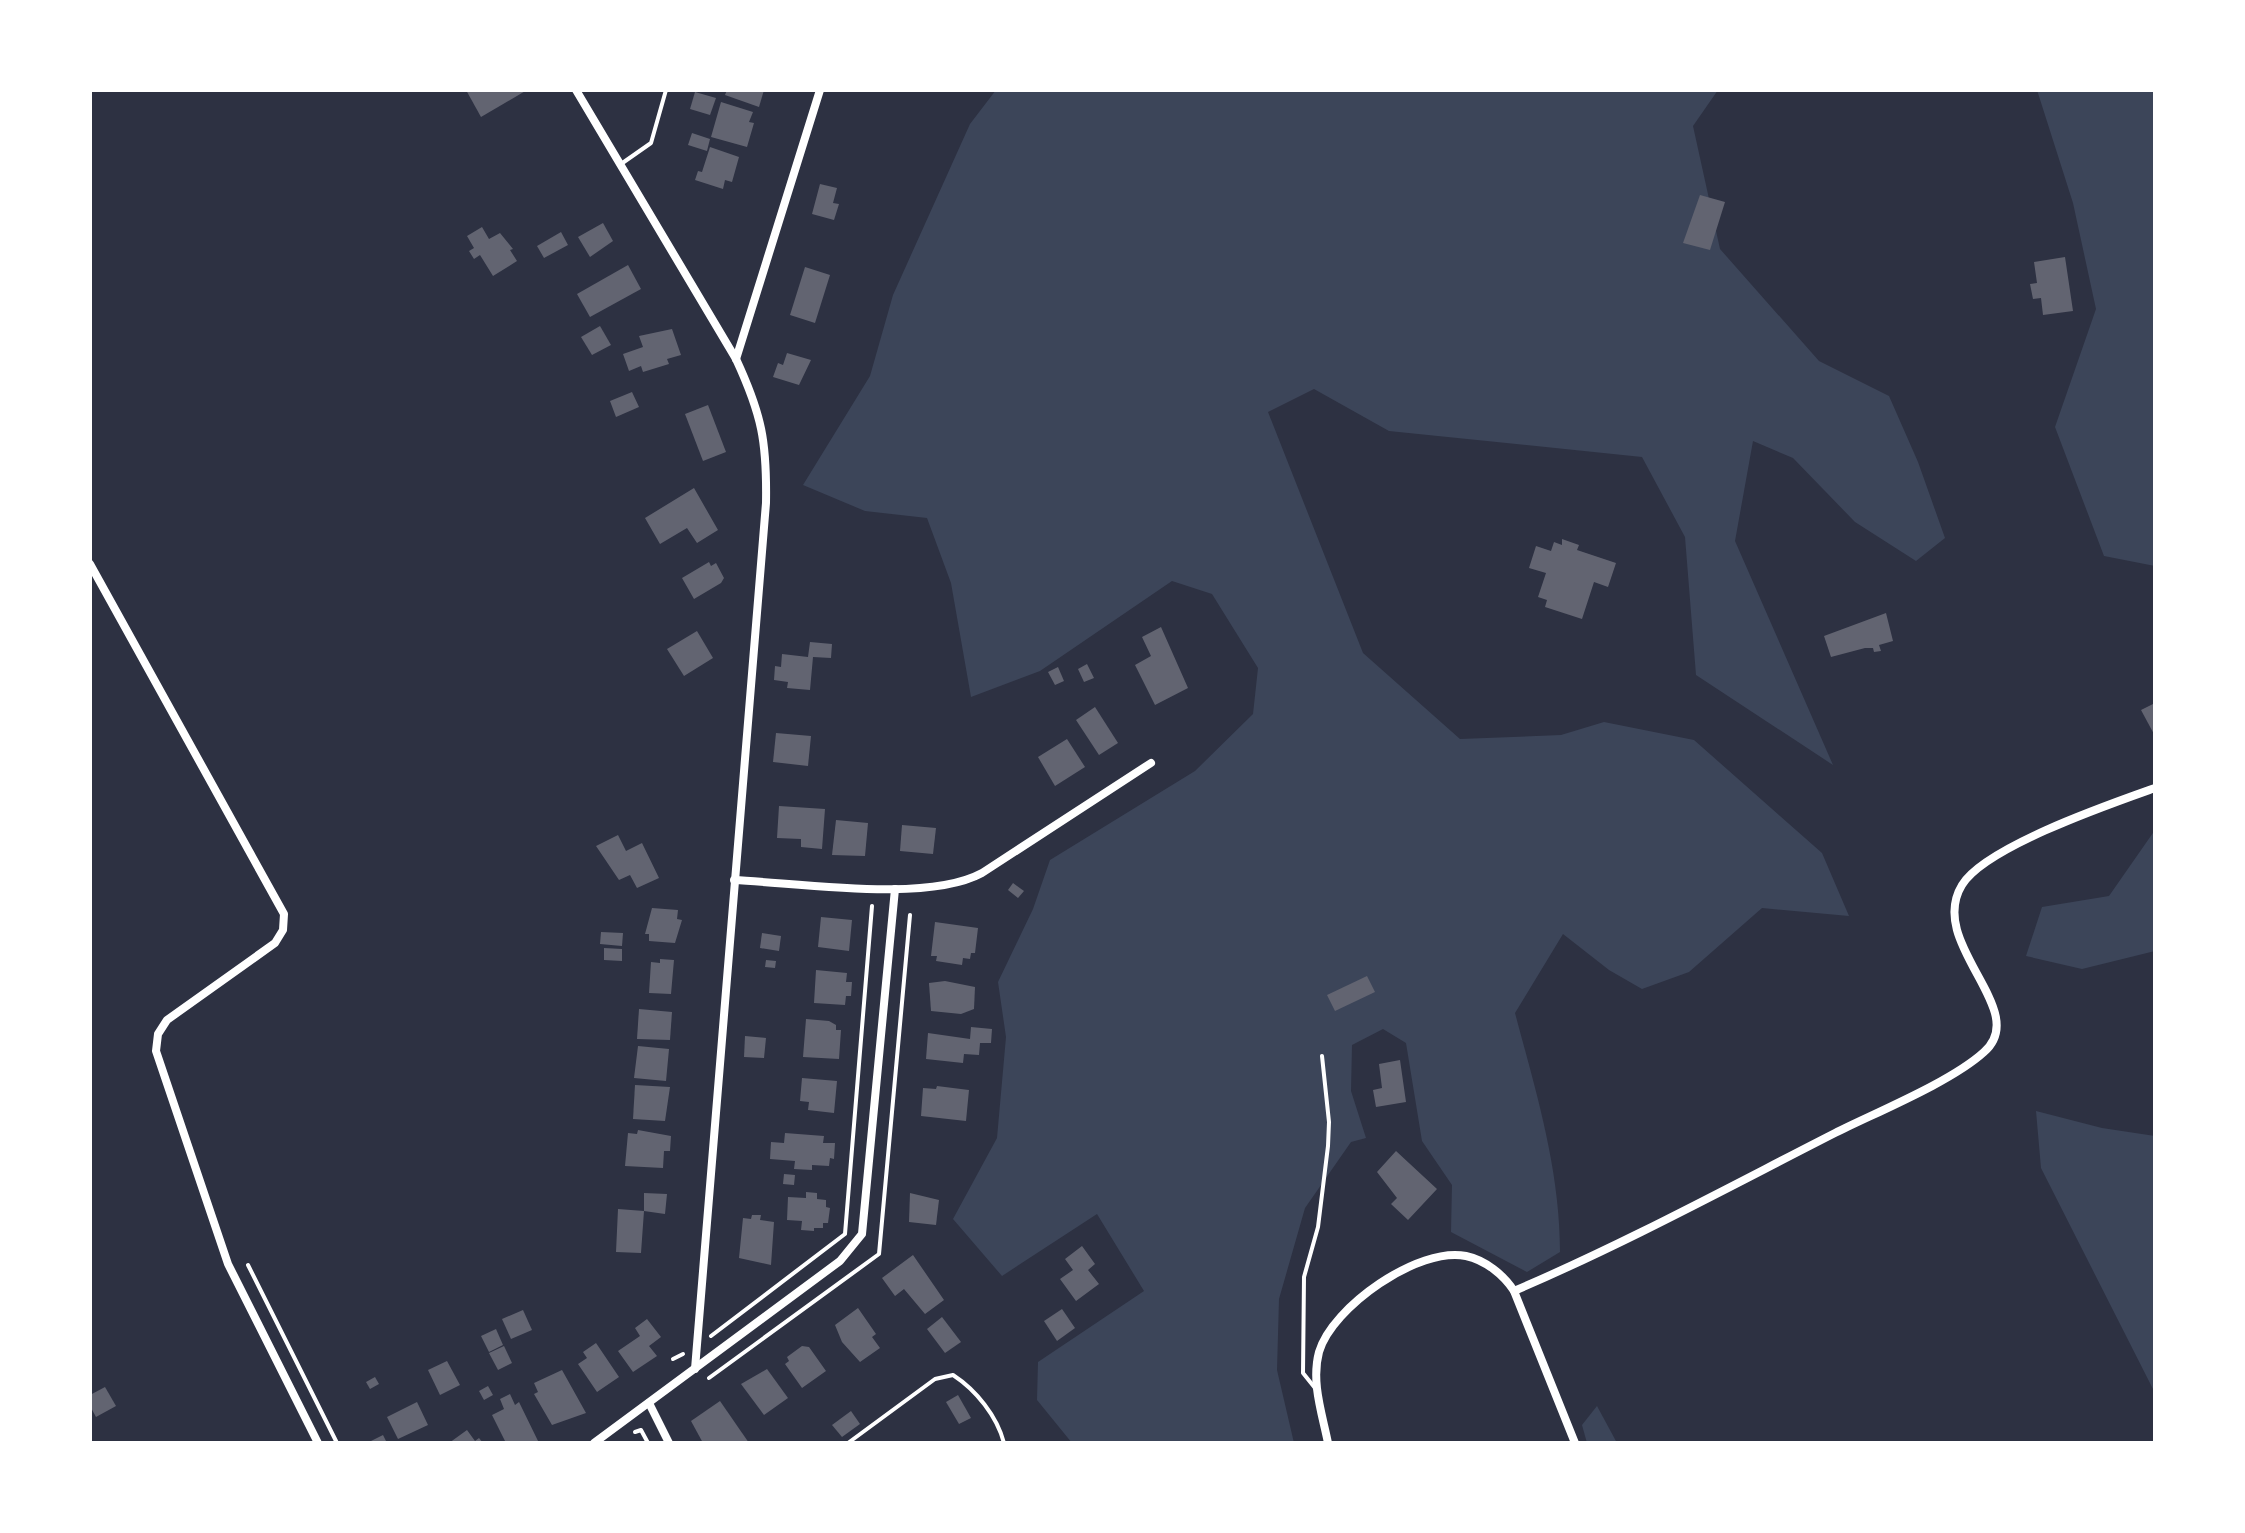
<svg xmlns="http://www.w3.org/2000/svg" width="2245" height="1533" viewBox="0 0 2245 1533" font-family="Lato,sans-serif">
<style>
.green{fill:#3c4559}
.building{fill:#626471}
.lines{fill:none;stroke-linecap:round;stroke-linejoin:round}
.path{stroke:#fff;stroke-width:4}
.service{stroke:#fff;stroke-width:4}
.minor{stroke:#fff;stroke-width:8}
</style>
<rect width="100%" height="100%" fill="#2d3142"/>
<!-- green -->
<g class="green">
<path d="M996,90H1718L1693,126L1720,249L1819,361L1889,396L1918,462L1945,538L1916,561L1855,522L1793,458L1753,441L1735,541L1833,765L1696,675L1685,537L1642,457L1389,431L1314,389L1268,412L1363,653L1460,739L1561,735L1604,722L1694,740L1822,853L1849,916L1762,908L1689,972L1642,989L1609,970L1563,934L1515,1013C1536,1092 1560,1169 1560,1252L1527,1272L1451,1232L1452,1185L1422,1141L1406,1043L1383,1029L1352,1045L1351,1091L1366,1138L1351,1142L1305,1208L1279,1299L1277,1370L1294,1443H1072L1037,1400L1038,1362L1144,1291L1097,1214L1002,1276L953,1219L997,1138L1006,1037L998,982L1033,909L1050,860L1195,771L1253,714L1258,668L1212,594L1172,581L1040,671L971,697L951,583L927,518L865,511L803,485L870,376L893,295L970,124Z"/>
<polygon points="2037,90 2155,90 2155,566 2104,556 2055,427 2096,309 2073,203"/>
<polygon points="2155,830 2155,951 2082,969 2026,956 2042,907 2109,896"/>
<polygon points="2036,1111 2102,1128 2155,1136 2155,1393 2041,1168"/>
<polygon points="1597,1406 1617,1443 1587,1443 1582,1425"/>
</g>
<!-- building -->
<g class="building">
<polygon points="466,90 527,90 481,117"/>
<polygon points="727,90 764,90 759,107 725,95"/>
<polygon points="695,92 716,98 710,115 690,109"/>
<polygon points="721,102 753,112 749,122 754,123 747,147 711,137"/>
<polygon points="692,133 710,139 707,151 688,145"/>
<polygon points="710,147 739,157 732,182 725,180 723,189 695,180 698,171 702,172"/>
<polygon points="820,184 837,188 833,203 839,204 834,220 812,214"/>
<polygon points="1700,195 1725,202 1710,250 1683,243"/>
<polygon points="603,223 613,241 590,257 578,237"/>
<polygon points="482,227 489,239 500,233 513,249 510,250 517,261 493,276 480,255 474,259 469,251 474,248 467,236"/>
<polygon points="561,232 568,245 544,258 537,246"/>
<polygon points="2065,257 2073,311 2043,315 2041,298 2033,299 2030,284 2037,283 2034,262"/>
<polygon points="628,265 641,289 590,317 577,294"/>
<polygon points="805,267 830,275 815,323 790,315"/>
<polygon points="600,326 611,345 592,355 581,337"/>
<polygon points="672,329 681,355 667,359 669,364 643,372 641,366 629,371 623,354 643,347 639,336"/>
<polygon points="787,353 811,360 799,385 773,377 778,363 783,365"/>
<polygon points="632,392 639,407 616,417 610,401"/>
<polygon points="708,405 726,452 703,461 685,414"/>
<polygon points="694,488 718,530 697,543 687,528 660,544 645,518"/>
<polygon points="1562,539 1579,545 1577,550 1616,563 1608,587 1594,582 1582,619 1545,607 1547,600 1538,597 1546,573 1529,568 1536,546 1551,551 1554,542 1562,545"/>
<polygon points="709,562 711,566 716,563 724,578 721,583 694,599 682,578"/>
<polygon points="1886,613 1893,641 1879,645 1881,651 1874,652 1873,648 1865,648 1831,657 1824,636"/>
<polygon points="1161,627 1188,688 1155,705 1135,665 1151,656 1142,637"/>
<polygon points="697,631 713,658 684,676 667,649"/>
<polygon points="810,642 832,644 831,658 813,657 810,690 787,688 788,682 774,680 775,666 781,667 782,654 808,657"/>
<polygon points="1087,664 1094,678 1084,682 1078,669"/>
<polygon points="1058,667 1064,681 1055,685 1048,672"/>
<polygon points="2155,703 2155,736 2141,710"/>
<polygon points="1095,707 1118,743 1099,755 1076,720"/>
<polygon points="776,733 811,736 808,766 773,762"/>
<polygon points="1067,739 1085,767 1055,786 1038,757"/>
<polygon points="779,806 825,809 822,849 801,847 801,839 777,838"/>
<polygon points="836,820 868,823 865,856 832,855"/>
<polygon points="902,825 936,828 933,854 900,851"/>
<polygon points="618,835 626,851 642,843 659,878 637,888 630,875 619,880 596,846"/>
<polygon points="1013,883 1024,891 1018,898 1008,890"/>
<polygon points="652,908 678,910 677,919 682,920 675,943 649,941 649,934 645,934"/>
<polygon points="821,917 852,920 849,951 818,947"/>
<polygon points="935,922 978,928 975,953 971,953 970,959 963,958 962,965 936,961 937,956 931,956"/>
<polygon points="601,932 623,933 622,946 600,944"/>
<polygon points="762,933 781,936 779,951 760,948"/>
<polygon points="604,948 622,949 622,961 604,960"/>
<polygon points="660,959 674,960 671,994 649,993 651,962 660,963"/>
<polygon points="766,960 776,961 775,968 765,967"/>
<polygon points="816,970 847,973 846,982 852,982 851,996 846,996 845,1005 814,1003"/>
<polygon points="1367,976 1375,992 1335,1011 1327,995"/>
<polygon points="945,981 975,987 974,1009 961,1014 931,1011 929,983"/>
<polygon points="639,1009 672,1012 670,1040 637,1039"/>
<polygon points="806,1019 829,1021 836,1025 836,1030 841,1030 839,1059 803,1057"/>
<polygon points="971,1027 992,1029 991,1043 980,1043 979,1055 964,1054 963,1063 926,1059 928,1033 970,1039"/>
<polygon points="745,1036 766,1038 764,1058 744,1057"/>
<polygon points="638,1046 669,1049 666,1081 634,1078"/>
<polygon points="1400,1060 1406,1102 1376,1107 1373,1090 1382,1088 1379,1064"/>
<polygon points="802,1078 837,1081 834,1113 808,1110 809,1102 800,1101"/>
<polygon points="635,1085 670,1087 665,1121 633,1119"/>
<polygon points="937,1086 969,1090 966,1121 921,1116 923,1088 936,1089"/>
<polygon points="638,1130 671,1136 670,1151 664,1151 663,1168 625,1166 628,1133 637,1134"/>
<polygon points="785,1133 824,1136 823,1143 835,1143 834,1159 830,1158 829,1166 812,1165 812,1170 794,1169 795,1161 770,1159 771,1142 784,1143"/>
<polygon points="1396,1151 1437,1189 1408,1220 1391,1204 1397,1198 1377,1172"/>
<polygon points="784,1174 795,1175 794,1185 783,1184"/>
<polygon points="806,1192 817,1193 817,1199 826,1200 826,1207 830,1208 828,1223 823,1223 823,1228 814,1228 814,1231 801,1230 802,1221 787,1220 788,1197 806,1198"/>
<polygon points="644,1193 667,1194 665,1214 644,1211 641,1253 616,1252 618,1209 644,1211"/>
<polygon points="910,1193 939,1200 936,1225 909,1222"/>
<polygon points="752,1215 761,1215 760,1220 774,1222 771,1265 739,1258 743,1218 751,1219"/>
<polygon points="1082,1246 1095,1264 1088,1270 1099,1284 1076,1301 1060,1279 1073,1270 1065,1259"/>
<polygon points="913,1255 944,1300 925,1314 904,1289 895,1296 882,1278"/>
<polygon points="858,1308 876,1334 872,1337 880,1348 860,1362 842,1342 835,1325"/>
<polygon points="1062,1309 1075,1328 1057,1341 1044,1321"/>
<polygon points="523,1310 532,1330 511,1339 502,1319"/>
<polygon points="942,1317 961,1342 945,1353 927,1329"/>
<polygon points="647,1319 661,1337 649,1346 657,1356 633,1372 618,1351 640,1336 635,1328"/>
<polygon points="496,1329 503,1345 489,1352 481,1336"/>
<polygon points="596,1343 619,1377 597,1392 578,1364 587,1358 583,1352"/>
<polygon points="504,1346 512,1363 498,1370 489,1353"/>
<polygon points="802,1346 809,1347 826,1371 802,1388 785,1364 789,1361 787,1357"/>
<polygon points="447,1361 460,1385 440,1395 428,1370"/>
<polygon points="767,1369 788,1398 764,1415 741,1384"/>
<polygon points="562,1370 586,1413 552,1425 534,1394 538,1392 534,1383"/>
<polygon points="375,1377 379,1384 370,1389 366,1382"/>
<polygon points="488,1386 493,1395 484,1400 479,1391"/>
<polygon points="105,1387 116,1406 96,1417 90,1406 90,1395"/>
<polygon points="510,1394 515,1405 519,1402 539,1443 506,1443 492,1415 504,1409 500,1399"/>
<polygon points="958,1395 971,1418 959,1424 946,1402"/>
<polygon points="720,1401 749,1443 703,1443 691,1421"/>
<polygon points="417,1402 428,1425 398,1439 387,1417"/>
<polygon points="851,1411 860,1424 842,1437 832,1425"/>
<polygon points="467,1430 475,1441 479,1438 483,1443 449,1443"/>
<polygon points="383,1435 387,1443 367,1443"/>
</g>
<g class="lines">
<!-- path -->
<g class="path">
<polyline points="248,1265 337,1443"/>
<polyline points="711,1336 845,1234 872,906"/>
<polyline points="673,1359 683,1354"/>
<polyline points="709,1378 879,1254 910,915"/>
<polyline points="635,1432 641,1430 648,1443"/>
</g>
<!-- service -->
<g class="service">
<polyline points="621,164 651,143 666,90"/>
<polyline points="1315,1388 1303,1373 1304,1277 1318,1227 1328,1146 1329,1122 1322,1056"/>
<path d="M848,1443L935,1379L953,1375C976,1390 997,1416 1004,1443"/>
</g>
<!-- minor -->
<g class="minor">
<path d="M576,90L736,359C762,415 767,442 766,503L695,1369"/>
<polyline points="736,359 820,90"/>
<polyline points="90,564 284,914 283,930 275,943 167,1020 158,1034 156,1051 228,1264 318,1443"/>
<path d="M734,880C799,883 927,903 982,873L1151,763"/>
<path d="M1514,1291C1624,1244 1729,1187 1835,1133C1877,1112 1951,1082 1984,1052C2032,1010 1926,944 1962,885C1985,847 2110,804 2155,788"/>
<polyline points="649,1403 669,1443"/>
<polyline points="594,1443 840,1261 862,1234 895,889"/>
<path d="M1328,1443C1322,1413 1311,1382 1319,1352C1332,1307 1419,1246 1466,1256C1485,1260 1504,1275 1514,1291L1575,1443"/>
</g>
</g>
<!-- border -->
<rect width="2245" height="1533" fill="none" stroke="#ffffff" stroke-width="184"/>
</svg>
